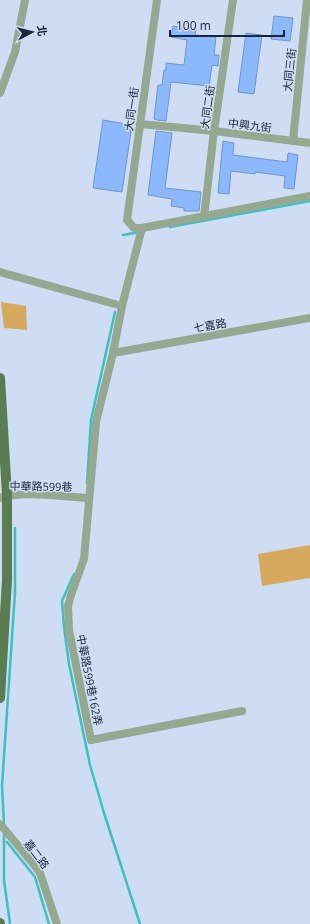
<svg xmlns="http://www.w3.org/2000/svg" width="310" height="924" viewBox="0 0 310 924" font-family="'Open Sans','Noto Sans TC',sans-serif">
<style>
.green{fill:#d5a95e}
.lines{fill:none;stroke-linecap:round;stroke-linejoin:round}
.stream{stroke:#3cc0c6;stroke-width:2.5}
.building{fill:#8cb8fe;stroke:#7294ca}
.minor{stroke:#95a890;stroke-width:8}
.major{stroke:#597c51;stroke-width:10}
.labels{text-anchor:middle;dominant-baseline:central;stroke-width:3;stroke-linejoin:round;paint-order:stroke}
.street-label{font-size:11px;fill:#172439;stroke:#ceddf4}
</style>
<rect width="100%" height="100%" fill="#ceddf4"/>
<!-- green -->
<g class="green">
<polygon points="1,302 26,306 27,330 4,328"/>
<polygon points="310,545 310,578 262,586 258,554"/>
</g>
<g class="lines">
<!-- stream -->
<g class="stream">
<polyline points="170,227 310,201"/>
<polyline points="123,235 140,232"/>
<polyline points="87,483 91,420 115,312"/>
<polyline points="74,574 62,601 64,627 69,664 90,765 104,813 140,924"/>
<polyline points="4,824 2,786 15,593 15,528"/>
<polyline points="4,833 4,880 10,924"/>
<polyline points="7,842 35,877 49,924"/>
</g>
</g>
<!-- building -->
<g class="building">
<polygon points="274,16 293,18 290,41 271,39"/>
<polygon points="173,26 196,30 195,35 216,37 214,55 219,55 218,66 212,65 209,86 171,82 166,121 157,120 154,119 158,85 162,85 164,70 166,70 166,63 184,65 187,40 171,37"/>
<polygon points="246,33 262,35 254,94 238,92"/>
<polygon points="103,120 132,125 122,192 93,188"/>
<polygon points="156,131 172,133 165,188 201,192 199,211 184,211 184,208 171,206 172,199 148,195"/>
<polygon points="223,141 234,143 233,155 287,162 288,153 298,155 294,189 284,188 285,176 255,172 255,174 231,171 229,194 218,193"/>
</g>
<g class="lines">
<!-- minor -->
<g class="minor">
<polyline points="157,0 127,220 134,228 142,228 310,196"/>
<polyline points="0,93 15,52 25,0"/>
<polyline points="140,124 214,131 310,143"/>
<polyline points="293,141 307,0"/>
<polyline points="204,217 214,131 233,0"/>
<polyline points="142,228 122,306 113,353 96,422 84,559 71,595 68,606 69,630 91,740 242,711"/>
<polyline points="0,272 122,306"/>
<polyline points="113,353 310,318"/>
<path d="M0,498C22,490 64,497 89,498"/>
<polyline points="0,824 35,866 40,873 57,924"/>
</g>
<!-- major -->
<g class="major">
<polyline points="0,378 7,495 7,580 0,698"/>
<polyline points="0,923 0,924"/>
</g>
</g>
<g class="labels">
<!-- street labels -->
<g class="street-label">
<text transform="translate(289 70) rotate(-84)">大同三街</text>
<text transform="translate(207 107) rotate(-82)">大同二街</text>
<text transform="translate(131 109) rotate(-82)">大同一街</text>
<text transform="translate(250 125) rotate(7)">中興九街</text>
<text transform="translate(210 325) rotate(-10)">七嘉路</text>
<text transform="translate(41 486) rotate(1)">中華路599巷</text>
<text transform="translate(90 680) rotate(79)">中華路599巷162弄</text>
<text transform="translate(37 854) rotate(53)">嘉二路</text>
</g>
</g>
<!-- north arrow -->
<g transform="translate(32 32) rotate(83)" stroke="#ceddf4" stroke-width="3" paint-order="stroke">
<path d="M0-3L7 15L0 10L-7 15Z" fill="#172439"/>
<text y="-6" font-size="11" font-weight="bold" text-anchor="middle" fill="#172439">北</text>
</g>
<!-- scale -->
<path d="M170 30v6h114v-6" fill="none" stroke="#172439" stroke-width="2"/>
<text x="176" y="30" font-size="12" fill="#172439" stroke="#ceddf4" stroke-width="3" paint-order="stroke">100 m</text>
</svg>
